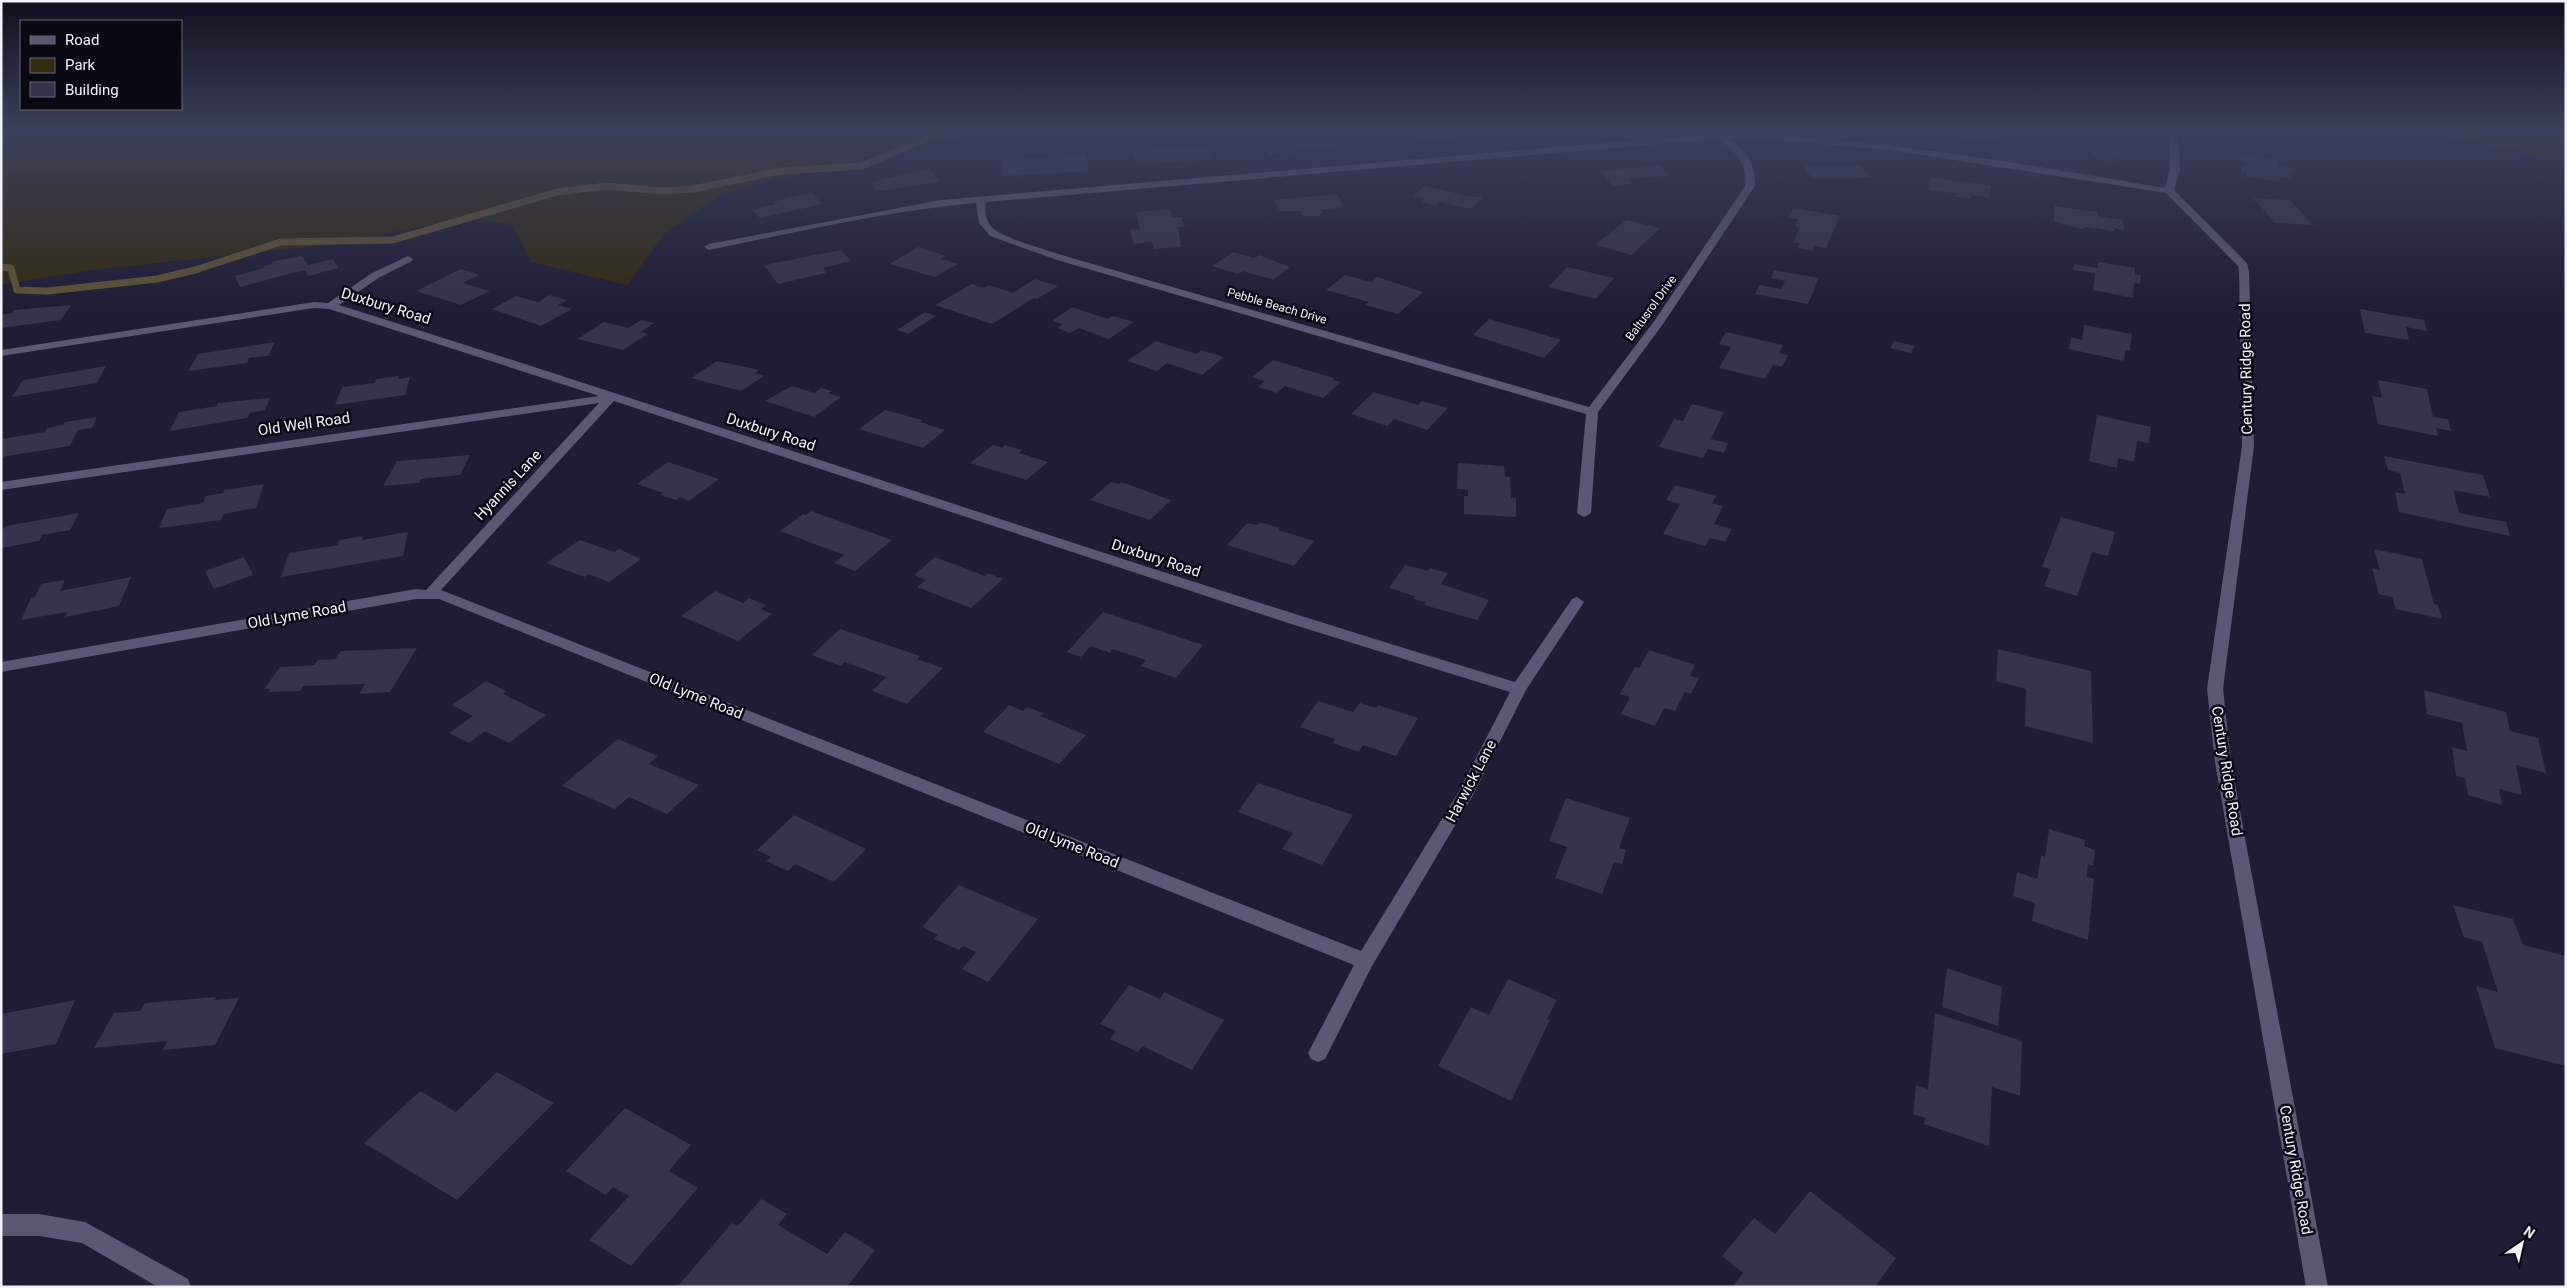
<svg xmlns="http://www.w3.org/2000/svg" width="2567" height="1288" viewBox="0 0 2567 1288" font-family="Roboto,sans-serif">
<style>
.green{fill:#332a12}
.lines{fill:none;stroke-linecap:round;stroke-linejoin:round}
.stream{stroke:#5f5332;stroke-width:7}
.building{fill:#35334d}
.minor{fill:#5a5875;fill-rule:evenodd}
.labels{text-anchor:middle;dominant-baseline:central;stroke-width:5;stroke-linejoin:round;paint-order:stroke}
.far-street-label{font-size:12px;fill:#f3f2fd;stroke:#090813}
.street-label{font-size:15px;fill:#f3f2fd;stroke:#090813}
</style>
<rect width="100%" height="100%" fill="#1f1c35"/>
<!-- green -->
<g class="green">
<polygon points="1,130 983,130 817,168 722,194 664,234 627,285 531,262 513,225 470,217 341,243 92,270 1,285"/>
<polygon points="2417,130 2566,130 2566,161"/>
</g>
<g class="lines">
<!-- stream -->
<polyline class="stream" points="1,267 11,268 17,290 48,291 157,279 195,270 281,242 393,240 557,192 606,186 662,191 693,189 781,171 862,166 934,135 956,130"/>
</g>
<!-- building -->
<g class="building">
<polygon points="1415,130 1475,130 1479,135 1421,138"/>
<polygon points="1949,130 1998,130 1996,141 1948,134"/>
<polygon points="2095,134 2118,138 2117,146 2122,146 2119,159 2114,158 2113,162 2096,159 2097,156 2090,155"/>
<polygon points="1301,135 1303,138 1328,135 1335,147 1268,155 1259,138"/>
<polygon points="1174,146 1175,149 1208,147 1214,159 1137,165 1132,153 1154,151 1152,148"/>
<polygon points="1085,154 1089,171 1002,176 1001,161"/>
<polygon points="2239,154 2277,159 2279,166 2292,168 2293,174 2289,173 2291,179 2280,177 2281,182 2247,177 2247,172 2242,171 2241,165 2245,166 2244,162 2240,161"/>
<polygon points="1660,165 1670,175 1628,179 1633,184 1614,186 1600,171"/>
<polygon points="1802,165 1860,165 1872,178 1813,179"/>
<polygon points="930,168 940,182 876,191 871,182"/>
<polygon points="1931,177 1991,186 1989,198 1972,195 1971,199 1956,197 1957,193 1928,190"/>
<polygon points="1425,186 1464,195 1483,198 1470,209 1439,202 1435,205 1421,202 1425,199 1412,196"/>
<polygon points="811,193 823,204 760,218 752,210 775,204 773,202 784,199 783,198"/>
<polygon points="1337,194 1344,207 1321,210 1323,212 1318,216 1308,216 1302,215 1301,211 1280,211 1274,200"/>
<polygon points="2253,198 2290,200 2313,225 2275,223"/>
<polygon points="2054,206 2097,212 2098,216 2123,220 2124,230 2114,228 2114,231 2087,227 2082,229 2054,222"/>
<polygon points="1793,208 1840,216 1826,248 1815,246 1813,251 1798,248 1800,243 1793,242 1800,227 1795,226 1798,219 1788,218"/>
<polygon points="1170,209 1173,217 1181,217 1185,227 1178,227 1181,247 1154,249 1152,242 1134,244 1130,230 1140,229 1136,212"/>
<polygon points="1626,220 1660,228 1632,255 1595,245"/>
<polygon points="918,247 946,256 941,259 958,264 935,277 890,264"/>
<polygon points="841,250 851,261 823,268 826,273 778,284 764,265"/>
<polygon points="1233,252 1254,258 1259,255 1290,267 1273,280 1243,271 1238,274 1212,266"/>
<polygon points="302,256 308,265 333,259 338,268 308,276 305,270 240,287 235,276 264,268 263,266 272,264 271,262"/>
<polygon points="2098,262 2135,268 2135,274 2141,275 2140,284 2134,283 2133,298 2093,290 2095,273 2073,270 2074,264 2098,268"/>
<polygon points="1567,267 1614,278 1596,299 1548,287"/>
<polygon points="461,269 479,275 463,283 490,291 461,305 416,291"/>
<polygon points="1774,270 1819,278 1808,304 1755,294 1759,285 1781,289 1785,281 1771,278"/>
<polygon points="1345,275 1371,282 1377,277 1423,292 1398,314 1365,305 1369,302 1326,290"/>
<polygon points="1035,279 1058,286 1037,299 1034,298 992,324 935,305 972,284 984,288 989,285 1013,293"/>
<polygon points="549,295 567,300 558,305 572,309 541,326 492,309 516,296 538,302"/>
<polygon points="71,305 61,320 1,328 1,315 12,313 14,310"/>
<polygon points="1072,307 1108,319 1113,316 1134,322 1109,339 1079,328 1070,333 1057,328 1063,324 1052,321"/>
<polygon points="2360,309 2424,320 2427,331 2406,327 2409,340 2365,333"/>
<polygon points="925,312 936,316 908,334 897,330"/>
<polygon points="1489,319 1528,330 1561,340 1544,358 1473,335"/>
<polygon points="641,320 654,323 641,332 648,334 623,350 577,339 604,322 628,328"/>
<polygon points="2084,325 2132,334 2130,351 2125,350 2124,361 2069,349 2071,337 2082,340"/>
<polygon points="1726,332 1783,345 1779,353 1788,355 1782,367 1773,365 1765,379 1719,368 1731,347 1719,344"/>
<polygon points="1156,341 1197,354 1201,350 1224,357 1202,375 1167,363 1157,371 1127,361"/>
<polygon points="1894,341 1915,346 1911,353 1890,348"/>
<polygon points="275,342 268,356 249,358 247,363 188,371 198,354"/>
<polygon points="1273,360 1334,378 1333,380 1341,382 1323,398 1285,386 1277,393 1258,387 1265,381 1252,377"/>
<polygon points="717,361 759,370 755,373 764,376 741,391 691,378"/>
<polygon points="106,366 97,383 12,397 23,380"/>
<polygon points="399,376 398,379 410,377 405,395 335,405 342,387 375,383 376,379"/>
<polygon points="2378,380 2427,389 2433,417 2448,419 2451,431 2436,428 2438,436 2378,424 2372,396 2382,398"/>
<polygon points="792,386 814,393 821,388 832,391 828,393 841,397 814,417 765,401"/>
<polygon points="1374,392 1418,405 1422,401 1448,408 1427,430 1394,419 1387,426 1351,414"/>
<polygon points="270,398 265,410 250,413 247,418 170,431 179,412 217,406 218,403"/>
<polygon points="1692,404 1724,412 1711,439 1728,443 1724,453 1708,449 1703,458 1659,447 1674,419 1683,421"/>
<polygon points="885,410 922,420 920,422 945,430 923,448 859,429"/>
<polygon points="2097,415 2151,427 2149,443 2137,441 2134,462 2118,458 2117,468 2089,461"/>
<polygon points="97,417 92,428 78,430 70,446 1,457 1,439 45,432 47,428 63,425 65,422"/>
<polygon points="993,445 1002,448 1005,445 1022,450 1019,453 1048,462 1026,480 970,463"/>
<polygon points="470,455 460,475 421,479 419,483 383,486 397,461"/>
<polygon points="2384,456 2483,475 2490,497 2453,490 2459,513 2506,522 2510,536 2399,512 2395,492 2405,494 2400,473 2388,470"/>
<polygon points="668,462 719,479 689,501 680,497 676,500 660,495 663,493 637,484"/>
<polygon points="1458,463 1504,466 1505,476 1510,477 1511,498 1516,498 1516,517 1464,514 1464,496 1468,496 1468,490 1457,489"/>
<polygon points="1111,482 1119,484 1121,482 1171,500 1150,520 1090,500"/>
<polygon points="264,484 256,508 224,514 221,520 159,528 167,509 203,503 206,496 223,493 224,490"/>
<polygon points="1675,485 1716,496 1712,503 1723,506 1714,524 1732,529 1725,542 1710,538 1705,546 1663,534 1680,504 1666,500"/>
<polygon points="811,511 892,540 855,571 834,563 844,555 780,531 803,514 806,515"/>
<polygon points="79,513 70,530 42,535 39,541 1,548 1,531 6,526"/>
<polygon points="2061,517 2115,532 2108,556 2092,552 2077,596 2044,586 2051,569 2042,567"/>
<polygon points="1260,522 1280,528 1278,530 1314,541 1294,566 1227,545 1247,523 1257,525"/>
<polygon points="408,532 403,556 281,577 289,553 338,545 339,540 363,536 362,540"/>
<polygon points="580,540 615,552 619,549 641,559 609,582 588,574 585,577 546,563"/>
<polygon points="2374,549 2422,559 2434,604 2438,605 2442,619 2396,609 2392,597 2379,594 2372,568 2380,570"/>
<polygon points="244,557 253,575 214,589 205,571"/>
<polygon points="935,557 985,576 987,573 1003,579 971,608 917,587 926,580 914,575"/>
<polygon points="1405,565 1428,571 1430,568 1448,573 1441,584 1489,600 1477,620 1424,605 1425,602 1413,599 1415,596 1389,588"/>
<polygon points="131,577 119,606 65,617 67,612 21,620 31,598 35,597 41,584 65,580 60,591"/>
<polygon points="715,591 743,603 749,598 766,605 761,609 772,614 738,641 681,616"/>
<polygon points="1103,612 1203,645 1176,678 1141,666 1146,660 1112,649 1110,653 1091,646 1081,657 1067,652"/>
<polygon points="840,629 920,656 917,659 943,668 907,704 872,691 886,677 845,662 840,666 812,655"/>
<polygon points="417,648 390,692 359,694 365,684 303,686 300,691 268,692 270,689 264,689 280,667 314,665 318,660 335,659 341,651"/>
<polygon points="1998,649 2091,671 2093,743 2025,726 2026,689 1996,681"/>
<polygon points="1649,650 1695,665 1690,676 1699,678 1691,694 1685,692 1675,711 1664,708 1655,726 1621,714 1630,697 1620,694 1635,667 1639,668"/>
<polygon points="486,681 506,691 503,694 546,715 509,743 485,731 469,743 449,733 473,716 452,705"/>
<polygon points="2424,690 2506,712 2510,731 2538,738 2546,773 2516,765 2522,795 2499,789 2502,805 2468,795 2465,778 2456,776 2452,747 2467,751 2462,723 2427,714"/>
<polygon points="1318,701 1353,712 1360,703 1376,708 1378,705 1418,718 1396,756 1363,745 1359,752 1333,743 1335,739 1300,727"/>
<polygon points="1009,705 1023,711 1027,707 1043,713 1040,716 1086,735 1059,764 983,732"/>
<polygon points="618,739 658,756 649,764 699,785 667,814 629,797 615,809 562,786"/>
<polygon points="1258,783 1353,815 1322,865 1282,849 1293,833 1238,812"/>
<polygon points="1566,798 1630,818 1619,848 1626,850 1622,865 1614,862 1602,894 1555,878 1567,847 1549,841"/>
<polygon points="794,815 866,849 834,882 795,864 788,871 766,861 771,857 757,850"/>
<polygon points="2049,829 2085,840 2084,846 2095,850 2093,866 2088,864 2087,877 2094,879 2088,940 2032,921 2035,903 2013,896 2017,872 2037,879 2041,855 2045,857"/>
<polygon points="959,885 1038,919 988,982 962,969 976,952 963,946 959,950 934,939 938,935 922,927"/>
<polygon points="2453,905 2513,919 2523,945 2566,956 2566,1066 2495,1048 2476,986 2498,992 2482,942 2464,937"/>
<polygon points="1947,968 2002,987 1998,1026 1942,1007"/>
<polygon points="1508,979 1557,1000 1547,1019 1550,1020 1511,1101 1438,1066 1471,1007 1489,1015"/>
<polygon points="1129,985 1160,999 1164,992 1224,1020 1192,1070 1142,1046 1138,1052 1110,1039 1116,1031 1100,1024"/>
<polygon points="216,997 215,1000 239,998 215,1045 163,1050 167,1041 94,1048 114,1013 140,1011 145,1003"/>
<polygon points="75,1000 56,1044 1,1054 1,1014"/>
<polygon points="1935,1013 2022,1041 2020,1096 1992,1087 1989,1146 1924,1124 1925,1118 1913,1114 1916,1085 1928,1089"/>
<polygon points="497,1072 554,1103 457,1200 364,1143 420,1091 456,1112"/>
<polygon points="625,1108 691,1145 669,1171 698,1188 631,1266 589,1240 629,1196 613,1187 606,1195 566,1171"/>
<polygon points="1810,1191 1896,1258 1875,1287 1732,1287 1743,1273 1722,1256 1754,1218 1775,1234"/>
<polygon points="761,1199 787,1214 778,1225 827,1254 845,1232 875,1250 847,1287 677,1287 732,1223 738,1226"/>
</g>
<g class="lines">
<!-- minor -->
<g class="minor">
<path d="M2167,130H2176L2178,134L2180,169L2174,190L2247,263L2249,271L2254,446L2223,689L2231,762L2328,1287H2306L2215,762L2207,689L2242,446L2239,271L2238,266L2166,193L1890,150L1777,140L1730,139C1747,150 1756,166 1755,186L1663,324L1598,412L1591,513L1584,517L1577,513L1586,414L1057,260L990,236L979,223L976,203C886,211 797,232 709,250L704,247L709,244L941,200L1720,133C1870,137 2017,163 2165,188L2170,169V134ZM1718,139C1736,151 1747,163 1745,186L1655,320L1589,407L1065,256C1048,250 999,238 990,225C985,218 985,210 986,202Z"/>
<path d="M408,256L413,259L412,261L380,277L339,305C732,428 1121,563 1515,682L1572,599L1577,597L1584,602L1526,690L1473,795L1372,966L1325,1059L1318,1062L1311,1059L1308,1053L1354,965L439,599H416L1,672V662L416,589L426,590L599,403L1,490V482L599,396L329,309L314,308L1,356V350L314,302L328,303L372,273ZM614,401L1288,623L1510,692L1458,793L1361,951L441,590Z"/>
<polygon points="1,1214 39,1214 85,1222 188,1279 191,1287 158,1287 82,1243 39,1236 1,1236"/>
</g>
</g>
<!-- sky -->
<linearGradient id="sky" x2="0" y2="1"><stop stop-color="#110f1d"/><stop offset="0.42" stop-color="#3c405c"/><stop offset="1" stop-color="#3c405c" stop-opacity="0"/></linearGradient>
<rect width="2567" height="310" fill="url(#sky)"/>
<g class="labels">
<!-- far-street labels -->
<g class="far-street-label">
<text transform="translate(1277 306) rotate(16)">Pebble Beach Drive</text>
<text transform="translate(1651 308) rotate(-54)">Baltusrol Drive</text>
</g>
<!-- street labels -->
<g class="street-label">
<text transform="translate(386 306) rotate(17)">Duxbury Road</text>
<text transform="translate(2246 369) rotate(-91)">Century Ridge Road</text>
<text transform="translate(304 424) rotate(-8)">Old Well Road</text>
<text transform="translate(771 432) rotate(18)">Duxbury Road</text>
<text transform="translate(508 485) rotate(-47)">Hyannis Lane</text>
<text transform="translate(1156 558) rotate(18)">Duxbury Road</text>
<text transform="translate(297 615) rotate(-10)">Old Lyme Road</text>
<text transform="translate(696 696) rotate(22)">Old Lyme Road</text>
<text transform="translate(2227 771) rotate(81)">Century Ridge Road</text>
<text transform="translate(1471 781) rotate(-62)">Harwick Lane</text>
<text transform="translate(1072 845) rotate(22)">Old Lyme Road</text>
<text transform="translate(2296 1170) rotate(80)">Century Ridge Road</text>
</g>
</g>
<!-- border -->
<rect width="2567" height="1288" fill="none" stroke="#f3f2fd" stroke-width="5"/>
<!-- legend -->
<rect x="20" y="20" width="162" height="90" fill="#090813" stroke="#676671"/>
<rect x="30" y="36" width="25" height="8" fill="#5a5875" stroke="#676671"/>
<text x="65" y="45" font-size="15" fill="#f3f2fd">Road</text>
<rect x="30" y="58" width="25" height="15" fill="#332a12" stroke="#676671"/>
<text x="65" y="70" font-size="15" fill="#f3f2fd">Park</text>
<rect x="30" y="82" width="25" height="15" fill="#35334d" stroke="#676671"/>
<text x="65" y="95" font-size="15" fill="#f3f2fd">Building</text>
<!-- north arrow -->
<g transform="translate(2522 1243) rotate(34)" stroke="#090813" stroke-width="4" paint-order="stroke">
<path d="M0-4L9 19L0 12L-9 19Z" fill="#f3f2fd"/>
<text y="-8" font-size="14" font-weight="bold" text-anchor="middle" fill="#f3f2fd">N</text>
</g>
</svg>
